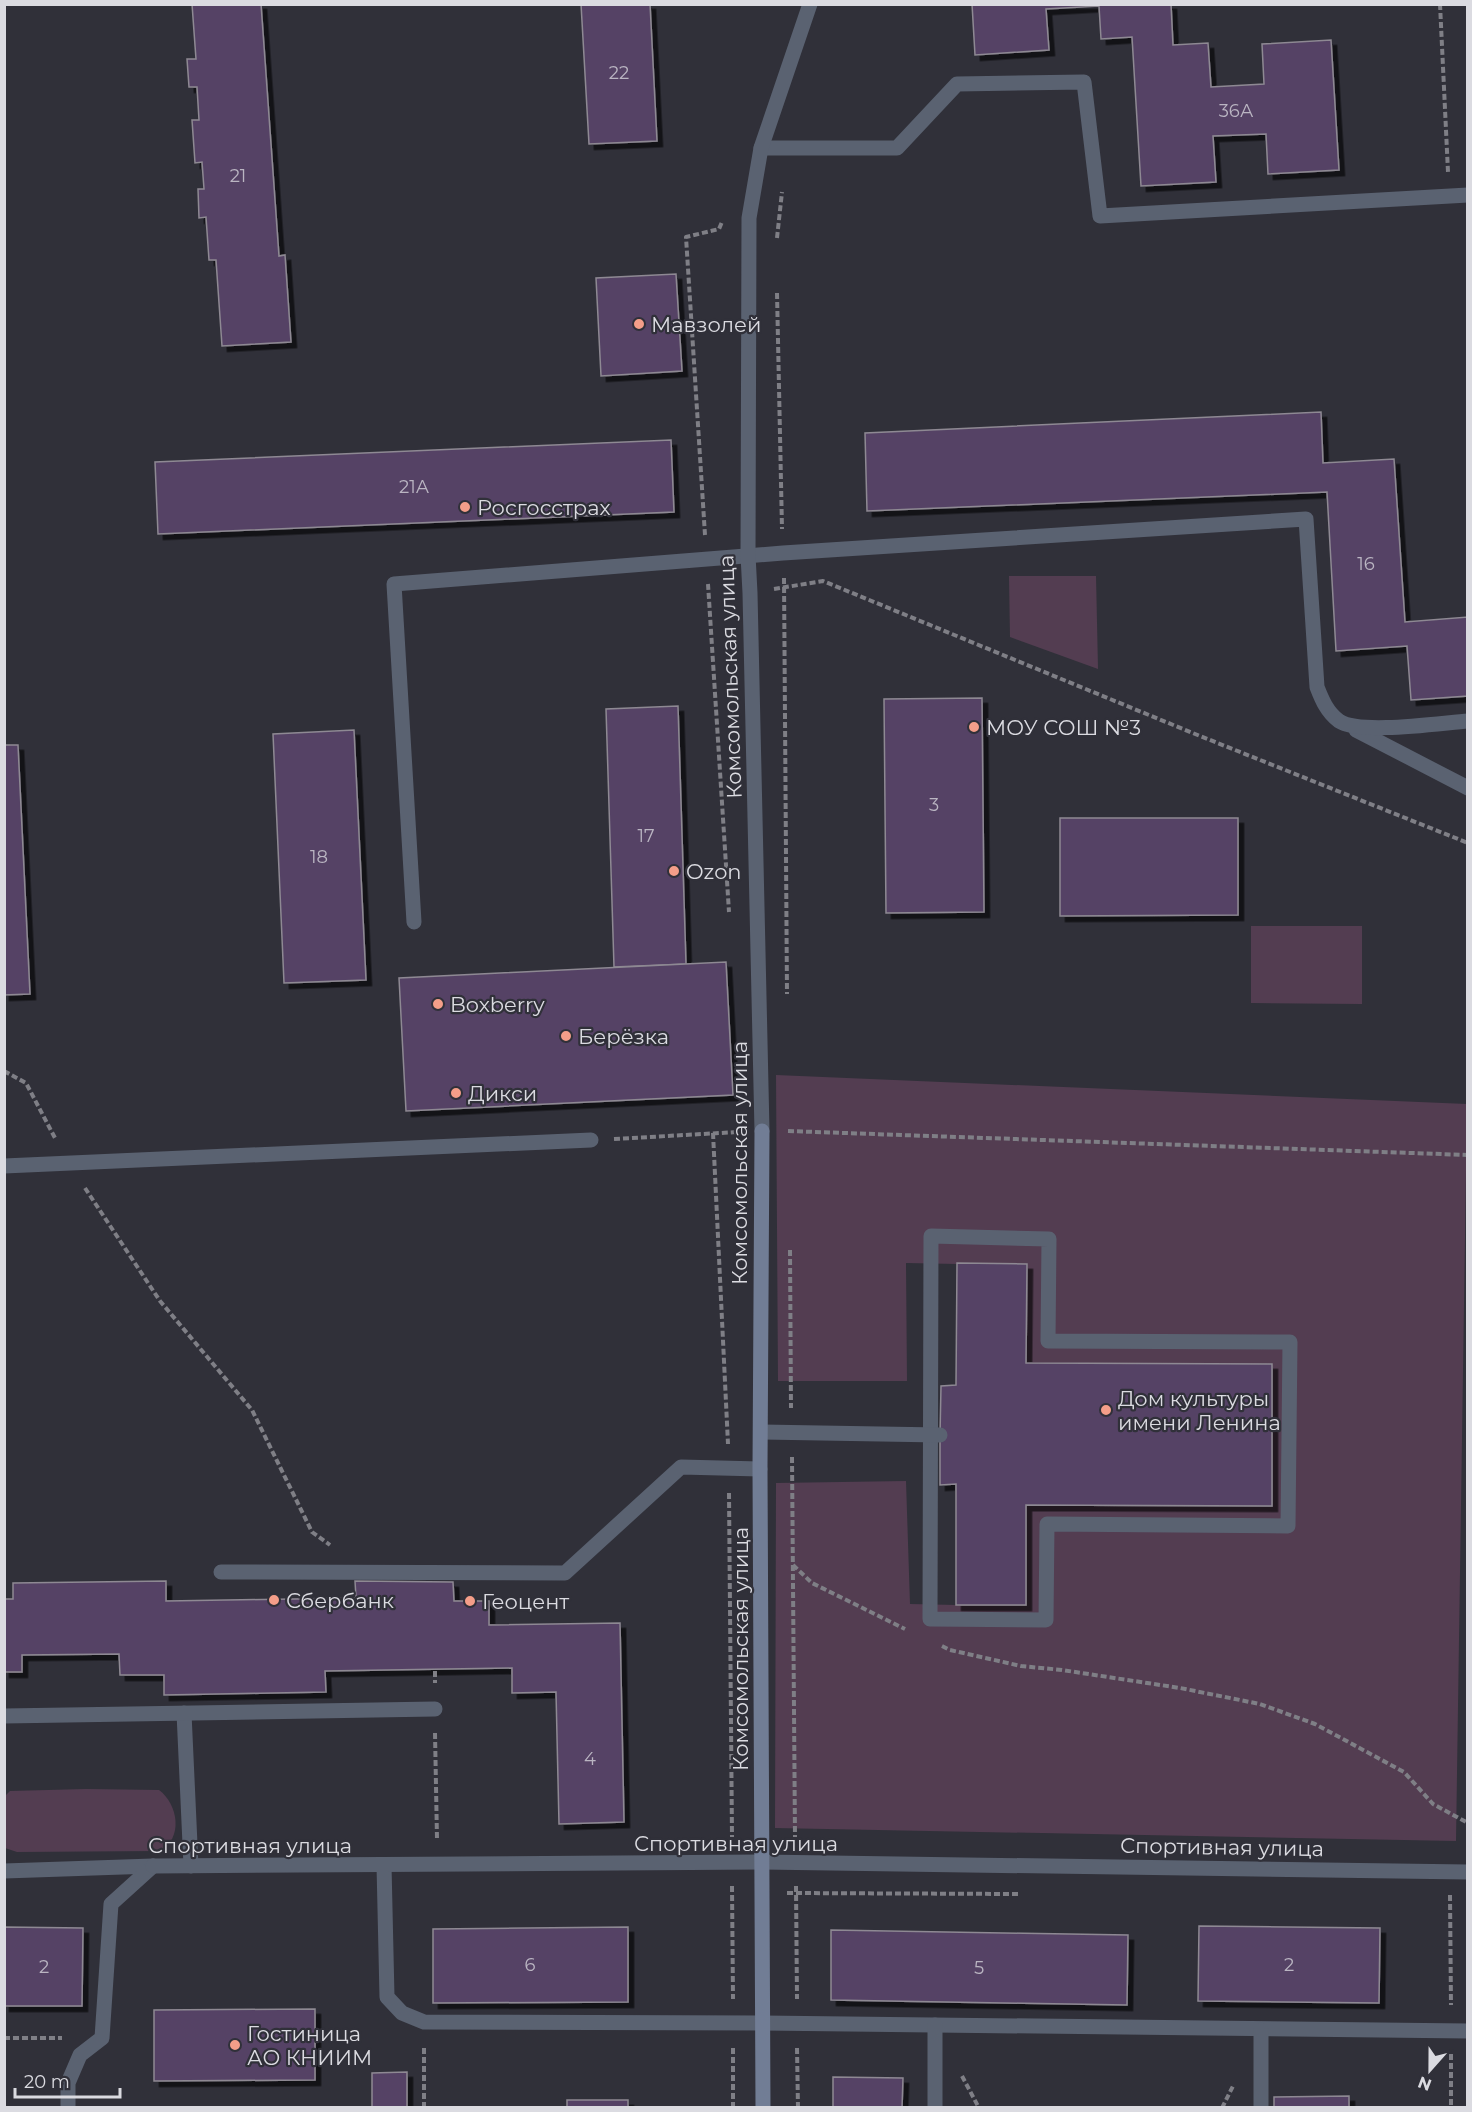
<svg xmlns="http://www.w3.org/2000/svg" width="1472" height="2112" viewBox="0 0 1472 2112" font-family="Montserrat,sans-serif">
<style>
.green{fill:#533d51}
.building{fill:#554365;stroke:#8e8993;stroke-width:1.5;filter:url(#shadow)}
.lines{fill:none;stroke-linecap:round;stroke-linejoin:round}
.path{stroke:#7f7f86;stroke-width:4;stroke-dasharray:6 3;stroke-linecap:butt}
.lane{stroke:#5a6271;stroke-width:15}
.street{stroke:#5a6271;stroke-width:15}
.secondary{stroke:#717d95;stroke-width:15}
.poi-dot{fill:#f49e89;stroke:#303039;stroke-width:2}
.labels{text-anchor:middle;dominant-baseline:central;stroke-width:4.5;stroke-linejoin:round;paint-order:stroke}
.number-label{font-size:18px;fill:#bab5c2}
.poi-label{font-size:21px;fill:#dbdbe1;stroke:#303039;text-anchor:start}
.street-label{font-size:21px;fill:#dbdbe1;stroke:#303039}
</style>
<defs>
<filter id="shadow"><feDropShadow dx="5.5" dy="5.5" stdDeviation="0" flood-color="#0009"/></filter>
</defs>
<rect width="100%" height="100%" fill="#303039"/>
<!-- green -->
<g class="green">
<polygon points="1009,576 1096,576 1098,669 1010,637"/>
<polygon points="1251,926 1362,926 1362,1004 1251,1003"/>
<polygon points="776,1075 1467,1104 1456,1841 775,1828 776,1483 906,1481 910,1604 956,1605 957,1264 906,1263 907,1381 778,1381"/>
<path d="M86,1789L159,1790C178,1804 184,1839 159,1851L17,1852L5,1848V1796L10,1791Z"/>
</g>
<!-- building -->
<g class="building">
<polygon points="192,4 261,4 279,256 285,255 291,342 222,346 216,260 209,260 206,217 199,218 198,189 204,189 202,162 195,163 192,120 199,120 197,87 189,87 187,59 196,59"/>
<polygon points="581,4 650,4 657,141 589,144"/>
<polygon points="972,4 1171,4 1173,45 1208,43 1211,87 1264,84 1262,44 1331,40 1339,170 1268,174 1266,134 1213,136 1216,182 1141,186 1132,37 1101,39 1099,6 1046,9 1049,50 975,55"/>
<polygon points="676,274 682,371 601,376 596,278"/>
<polygon points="1321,412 1323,463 1394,459 1405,622 1468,617 1468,696 1411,700 1407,646 1336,651 1327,492 867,511 865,433"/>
<polygon points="671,440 674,512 158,534 155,462"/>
<polygon points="982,698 984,912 886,913 884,699"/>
<polygon points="678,706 686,964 614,967 606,709"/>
<polygon points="354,730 366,980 284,983 273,734"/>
<polygon points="4,745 18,745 30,994 4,995"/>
<polygon points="1060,818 1238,818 1238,915 1060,916"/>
<polygon points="726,962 733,1095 406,1111 399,978"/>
<polygon points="957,1263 1027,1264 1026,1363 1272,1364 1272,1506 1026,1505 1026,1605 956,1605 956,1484 940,1485 940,1435 941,1386 956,1385"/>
<polygon points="166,1581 166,1601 356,1598 355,1581 453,1582 454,1601 489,1601 489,1625 620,1623 624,1822 559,1824 556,1692 512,1693 512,1668 325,1671 326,1692 164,1695 164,1675 120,1675 119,1654 22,1655 22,1672 4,1672 4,1599 13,1599 13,1583"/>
<polygon points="1199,1926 1380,1928 1379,2003 1198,2001"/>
<polygon points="4,1927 83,1928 82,2006 4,2006"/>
<polygon points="628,1927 628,2002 433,2003 433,1929"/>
<polygon points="831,1930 1128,1935 1127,2005 831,2000"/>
<polygon points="315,2009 315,2080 154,2081 154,2010"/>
<polygon points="407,2072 407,2108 372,2108 372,2073"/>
<polygon points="833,2077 903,2078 902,2108 833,2108"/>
<polygon points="1349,2096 1349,2108 1274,2108 1274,2097"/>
<rect x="567" y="2100" width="61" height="8"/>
</g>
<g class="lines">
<!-- path -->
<g class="path">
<polyline points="1440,4 1448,172"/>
<polyline points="777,238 782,192"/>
<polyline points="777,293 782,529"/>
<polyline points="705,535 686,237 719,229 722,222"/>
<polyline points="784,578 787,994"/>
<polyline points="708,584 729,912"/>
<polyline points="774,589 823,581 1200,736 1468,843"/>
<polyline points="4,1071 26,1083 55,1138"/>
<polyline points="788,1131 1468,1155"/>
<polyline points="713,1133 728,1444"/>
<polyline points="614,1139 738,1132"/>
<polyline points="85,1188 160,1301 252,1410 312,1532 330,1545"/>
<polyline points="790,1250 791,1408"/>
<polyline points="792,1457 795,1837"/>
<polyline points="729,1493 732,1837"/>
<polyline points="793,1565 812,1583 905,1629"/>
<polyline points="942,1646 950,1650 1021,1666 1062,1670 1180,1688 1260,1704 1315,1724 1404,1772 1433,1804 1468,1823"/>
<polyline points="435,1671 435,1683"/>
<polyline points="435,1733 437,1839"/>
<polyline points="732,1886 733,1999"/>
<polyline points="796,1886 797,1999"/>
<polyline points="787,1893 1019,1894"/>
<polyline points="1450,1895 1451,2005"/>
<polyline points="4,2038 62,2038"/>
<polyline points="733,2048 733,2108"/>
<polyline points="797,2048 798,2108"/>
<polyline points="1451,2054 1451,2108"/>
<polyline points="962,2076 979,2108"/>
<polyline points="424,2108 424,2048"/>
<polyline points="1222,2108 1234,2084"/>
</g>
<!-- lane -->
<g class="lane">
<polyline points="761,148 897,148 957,84 1084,82 1100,216 1468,195"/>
<polyline points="1356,730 1468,788"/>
<path d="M414,922L394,584L783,553L1306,519L1317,687C1322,700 1327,712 1339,721C1360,735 1440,723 1468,721"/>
<polyline points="4,1166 591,1140"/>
<polygon points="931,1236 1049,1239 1048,1341 1290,1342 1288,1526 1047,1524 1046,1620 930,1619"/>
<polyline points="761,1432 940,1435"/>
<polyline points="221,1572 565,1573 681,1467 760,1469"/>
<polyline points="184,1713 191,1866"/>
<polyline points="4,1716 435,1709"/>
<polyline points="384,1865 387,1997 402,2013 424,2022 763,2023 1468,2031"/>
<polyline points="4,1871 153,1866"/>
<polyline points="1261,2030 1261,2108"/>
<polyline points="68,2108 68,2083 80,2055 102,2038 111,1904 153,1866"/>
<polyline points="935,2108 935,2025"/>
</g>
<!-- street -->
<g class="street">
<polyline points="762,1131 750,593 748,555 749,218 761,148 810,4"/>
<polyline points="153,1866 762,1862 1468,1872"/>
</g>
<!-- secondary -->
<polyline class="secondary" points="762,1131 760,1469 763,2108"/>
</g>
<!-- markers -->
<g class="poi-dot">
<circle cx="639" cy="324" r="6"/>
<circle cx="465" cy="507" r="6"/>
<circle cx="974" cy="727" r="6"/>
<circle cx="674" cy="871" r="6"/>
<circle cx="438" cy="1004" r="6"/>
<circle cx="566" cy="1036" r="6"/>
<circle cx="456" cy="1093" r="6"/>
<circle cx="1106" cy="1410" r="6"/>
<circle cx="274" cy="1600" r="6"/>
<circle cx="470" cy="1601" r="6"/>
<circle cx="235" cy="2045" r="6"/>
</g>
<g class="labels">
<!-- number labels -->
<g class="number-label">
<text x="619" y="73">22</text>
<text x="1236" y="111">36А</text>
<text x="238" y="176">21</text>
<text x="414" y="487">21А</text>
<text x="1366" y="564">16</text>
<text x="934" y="805">3</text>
<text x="646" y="836">17</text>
<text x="319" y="857">18</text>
<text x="590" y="1759">4</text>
<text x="530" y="1965">6</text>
<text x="1289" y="1965">2</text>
<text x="44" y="1967">2</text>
<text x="979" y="1968">5</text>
</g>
<!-- poi labels -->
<g class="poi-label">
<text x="651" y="324">Мавзолей</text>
<text x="477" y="507">Росгосстрах</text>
<text x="986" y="727">МОУ СОШ №3</text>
<text x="686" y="871">Ozon</text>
<text x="450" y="1004">Boxberry</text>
<text x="578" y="1036">Берёзка</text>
<text x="468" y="1093">Дикси</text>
<text x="1118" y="1398">Дом культуры<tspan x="1118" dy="24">имени Ленина</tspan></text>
<text x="286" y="1600">Сбербанк</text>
<text x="482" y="1601">Геоцент</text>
<text x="247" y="2033">Гостиница<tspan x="247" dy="24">АО КНИИМ</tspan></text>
</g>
<!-- street labels -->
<g class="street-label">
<text transform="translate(730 677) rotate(-92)">Комсомольская улица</text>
<text transform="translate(739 1163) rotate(-90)">Комсомольская улица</text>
<text transform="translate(740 1649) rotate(-90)">Комсомольская улица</text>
<text x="736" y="1843">Спортивная улица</text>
<text x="250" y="1845">Спортивная улица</text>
<text transform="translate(1222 1847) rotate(1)">Спортивная улица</text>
</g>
</g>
<!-- border -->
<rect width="1472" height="2112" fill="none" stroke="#dbdbe1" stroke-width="12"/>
<!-- north arrow -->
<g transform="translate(1430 2070) rotate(201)" stroke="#303039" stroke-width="4.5" paint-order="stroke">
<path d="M0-4.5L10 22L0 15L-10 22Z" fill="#dbdbe1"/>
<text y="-9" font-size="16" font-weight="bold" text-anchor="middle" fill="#dbdbe1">N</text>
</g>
<!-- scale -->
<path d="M15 2088v9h105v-9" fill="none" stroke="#dbdbe1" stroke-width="3"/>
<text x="24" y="2088" font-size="18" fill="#dbdbe1" stroke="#303039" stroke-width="4.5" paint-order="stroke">20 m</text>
</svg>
